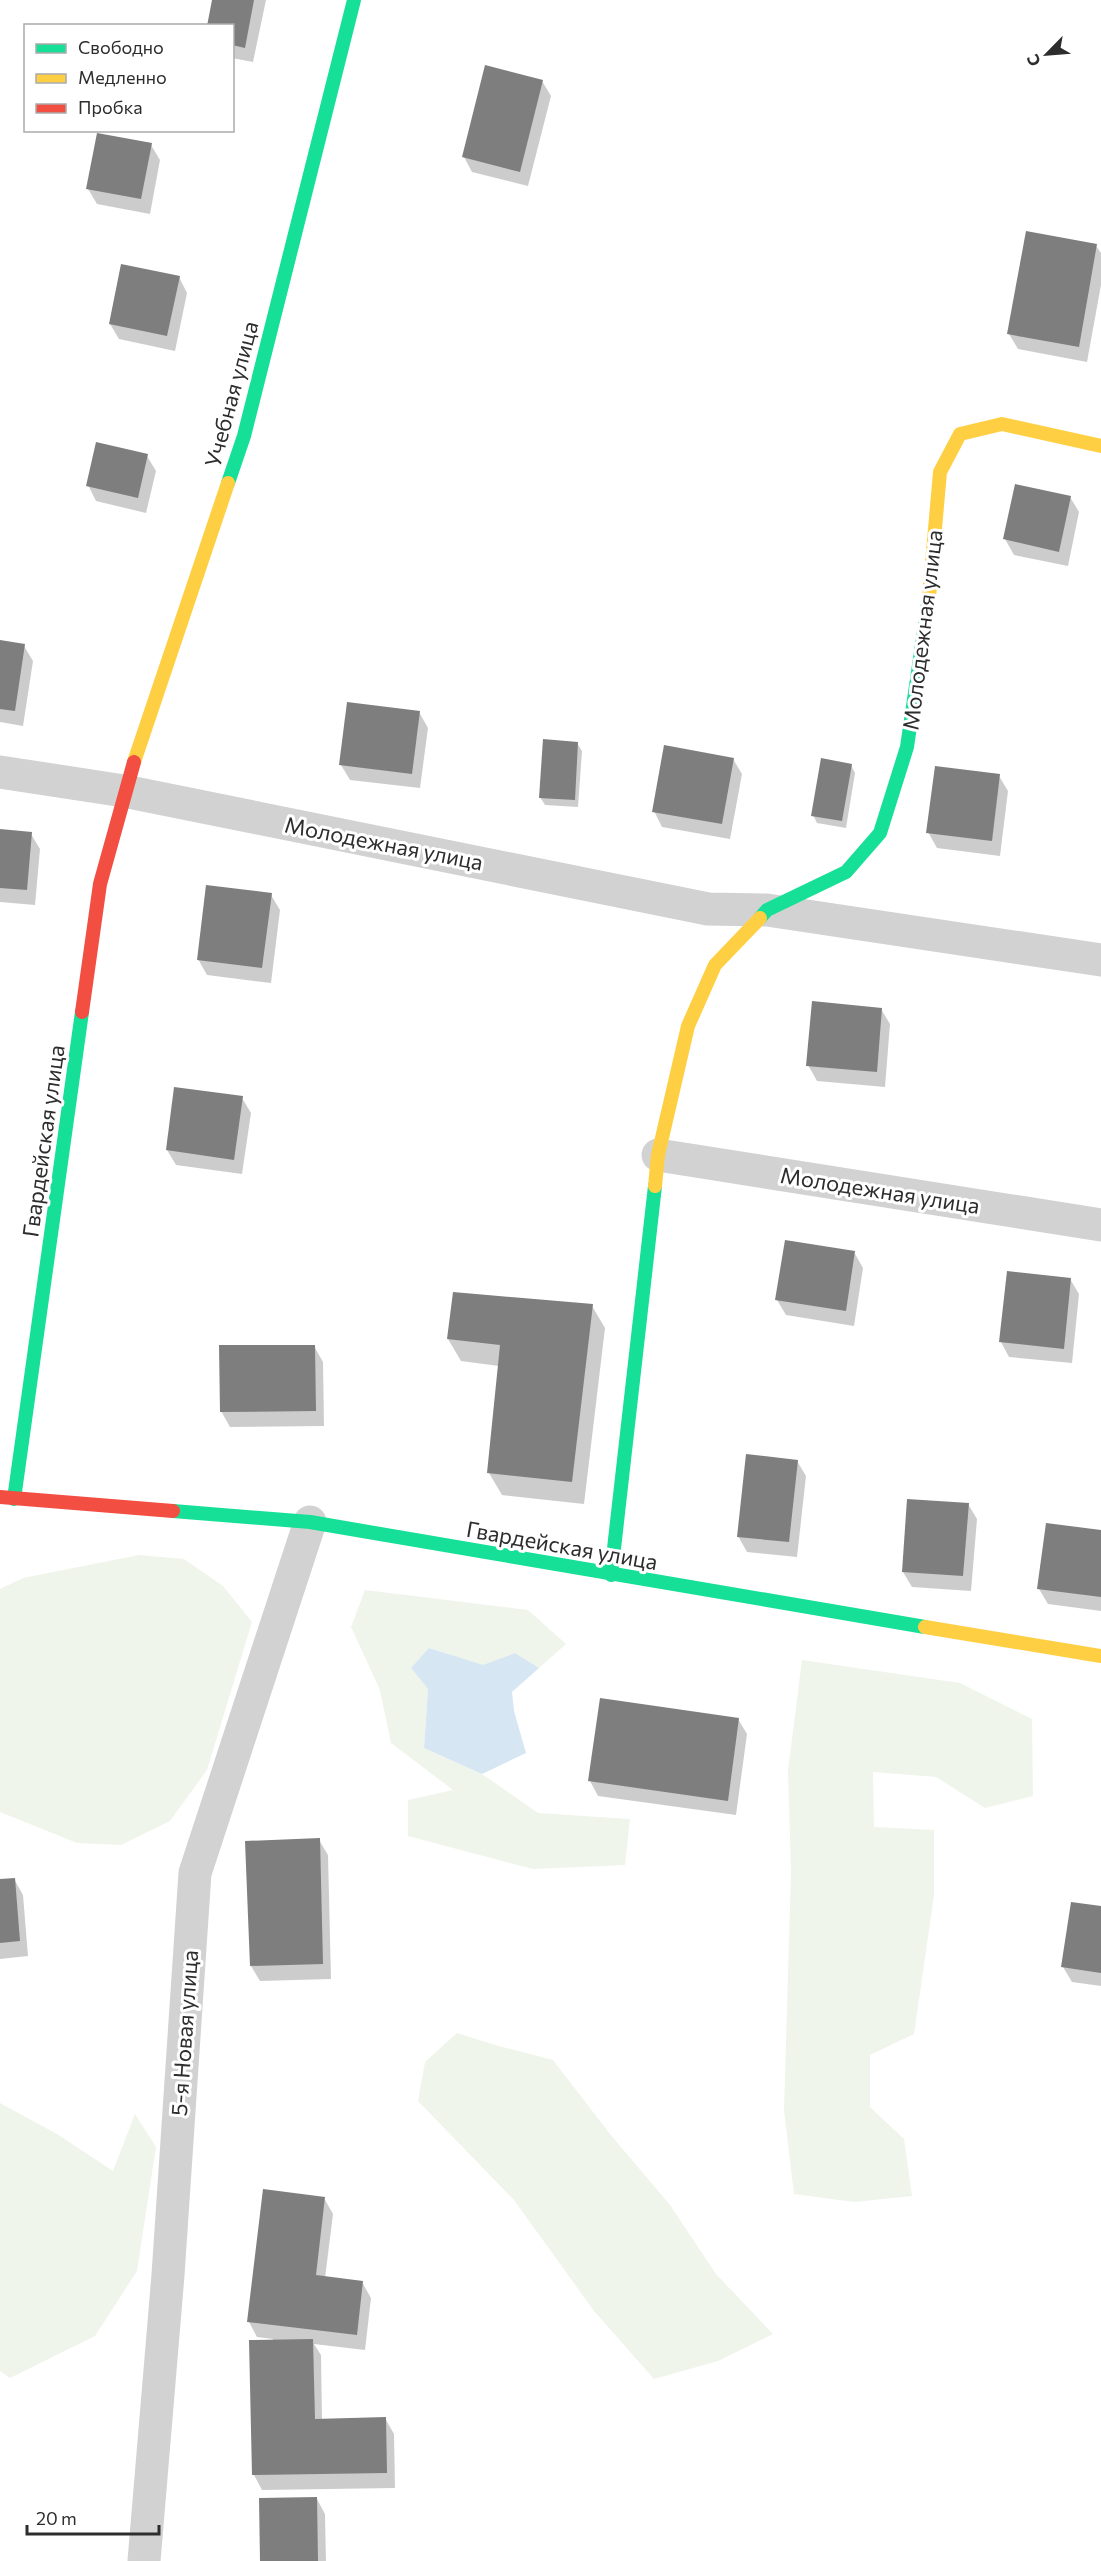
<svg xmlns="http://www.w3.org/2000/svg" width="1101" height="2561" viewBox="0 0 1101 2561" font-family="Commissioner,sans-serif">
<style>
.green{fill:#eff5eb}
.water{fill:#d6e6f2}
.shadow{fill:#0003}
.building{fill:#7e7e7e}
.lines{fill:none;stroke-linecap:round;stroke-linejoin:round}
.street{stroke:#d2d2d2;stroke-width:33}
.fast{stroke:#16e098;stroke-width:14}
.slow{stroke:#ffcf43;stroke-width:14}
.jam{stroke:#f24e42;stroke-width:14}
.labels{text-anchor:middle;dominant-baseline:central;stroke-width:6;stroke-linejoin:round;paint-order:stroke}
.street-label{font-size:22px;fill:#2d2d2d;stroke:#fff}
</style>
<rect width="100%" height="100%" fill="#fff"/>
<!-- green -->
<g class="green">
<polygon points="139,1555 184,1559 223,1586 252,1622 207,1770 170,1821 121,1845 77,1843 0,1812 0,1589 23,1578"/>
<polygon points="365,1590 528,1610 566,1644 539,1668 515,1653 483,1666 430,1648 411,1668 428,1689 424,1748 482,1774 538,1813 630,1819 625,1865 533,1869 408,1836 408,1800 453,1790 391,1743 380,1690 351,1627"/>
<polygon points="802,1660 960,1683 1032,1719 1033,1796 985,1808 936,1777 873,1772 874,1827 934,1830 934,1895 914,2034 870,2055 870,2107 904,2139 912,2196 854,2202 794,2194 784,2111 791,1873 788,1770"/>
<polygon points="457,2033 495,2045 553,2060 610,2134 670,2205 716,2274 773,2334 718,2361 654,2379 594,2311 514,2200 418,2101 425,2062"/>
<polygon points="0,2103 57,2134 113,2171 135,2114 156,2147 137,2271 95,2336 10,2378 0,2371"/>
</g>
<!-- water -->
<polygon class="water" points="429,1648 483,1665 515,1653 539,1668 512,1692 514,1711 526,1753 482,1774 424,1748 428,1689 411,1668"/>
<!-- shadow -->
<g class="shadow">
<polygon points="214,0 266,0 253,62 232,58 232,26"/>
<polygon points="542,81 551,96 528,186 472,172 464,157"/>
<polygon points="151,145 160,160 150,214 97,204 88,189"/>
<polygon points="1096,246 1101,253 1101,285 1087,362 1018,349 1009,334"/>
<polygon points="179,277 187,293 175,351 119,339 110,324"/>
<polygon points="147,456 156,471 146,513 96,501 88,485"/>
<polygon points="1070,497 1079,512 1068,566 1014,555 1005,539"/>
<polygon points="0,642 24,646 33,661 23,726 0,722"/>
<polygon points="419,712 428,728 420,788 350,780 341,765"/>
<polygon points="577,743 582,751 578,807 545,805 540,797"/>
<polygon points="733,759 742,774 730,839 662,827 654,811"/>
<polygon points="851,765 855,773 846,828 817,823 813,815"/>
<polygon points="999,776 1008,791 1000,856 937,848 928,832"/>
<polygon points="0,831 31,834 40,849 35,905 0,902"/>
<polygon points="271,895 280,910 271,983 207,975 198,959"/>
<polygon points="881,1009 890,1024 885,1087 817,1081 808,1065"/>
<polygon points="242,1098 251,1113 242,1174 176,1165 167,1150"/>
<polygon points="854,1252 863,1268 854,1326 786,1315 777,1300"/>
<polygon points="1070,1279 1079,1294 1072,1363 1009,1357 1001,1342"/>
<polygon points="592,1306 605,1328 584,1504 502,1495 489,1473 499,1366 461,1361 448,1339"/>
<polygon points="314,1346 323,1362 324,1426 230,1427 221,1411"/>
<polygon points="797,1461 806,1476 797,1557 747,1552 738,1536"/>
<polygon points="968,1504 977,1519 971,1591 912,1587 903,1572"/>
<polygon points="1101,1532 1101,1611 1048,1604 1039,1589"/>
<polygon points="738,1719 747,1734 736,1815 598,1796 590,1781"/>
<polygon points="319,1840 328,1855 331,1979 260,1981 251,1966"/>
<polygon points="14,1879 23,1895 28,1956 0,1959 0,1880"/>
<polygon points="1101,1908 1101,1986 1072,1982 1063,1967"/>
<polygon points="324,2198 333,2214 325,2278 362,2282 371,2298 365,2350 314,2344 321,2355 322,2420 385,2418 394,2434 395,2488 262,2490 254,2475 273,2339 257,2337 249,2322"/>
<polygon points="317,2499 325,2514 326,2561 261,2561"/>
</g>
<!-- building -->
<g class="building">
<polygon points="212,0 254,0 245,48 232,45 232,26 207,26"/>
<polygon points="485,65 543,80 520,172 462,157"/>
<polygon points="97,133 152,143 141,199 86,189"/>
<polygon points="1026,231 1097,244 1079,347 1007,334"/>
<polygon points="121,264 180,276 167,336 109,324"/>
<polygon points="96,442 148,454 138,498 86,486"/>
<polygon points="1015,484 1071,496 1059,552 1003,539"/>
<polygon points="0,640 25,644 15,711 0,709"/>
<polygon points="347,702 420,711 412,774 339,765"/>
<polygon points="543,739 578,742 575,800 539,798"/>
<polygon points="664,745 734,758 722,824 652,812"/>
<polygon points="821,758 852,764 842,821 811,816"/>
<polygon points="935,766 1000,774 992,841 926,833"/>
<polygon points="0,829 32,832 27,890 0,888"/>
<polygon points="206,885 272,893 262,968 197,960"/>
<polygon points="812,1001 882,1008 877,1072 806,1066"/>
<polygon points="174,1087 243,1096 234,1160 166,1150"/>
<polygon points="785,1240 855,1251 846,1311 775,1300"/>
<polygon points="1007,1271 1071,1278 1064,1349 999,1342"/>
<polygon points="453,1292 593,1304 572,1482 487,1473 500,1345 447,1339"/>
<polygon points="219,1345 315,1345 316,1411 220,1412"/>
<polygon points="746,1454 798,1460 789,1542 737,1537"/>
<polygon points="907,1499 969,1503 963,1576 902,1572"/>
<polygon points="1046,1523 1101,1530 1101,1597 1037,1589"/>
<polygon points="600,1698 739,1718 728,1801 588,1781"/>
<polygon points="320,1838 323,1964 250,1966 245,1841"/>
<polygon points="15,1878 20,1941 0,1943 0,1879"/>
<polygon points="1071,1902 1101,1906 1101,1973 1061,1967"/>
<polygon points="263,2189 325,2197 316,2275 363,2281 357,2335 247,2322"/>
<polygon points="313,2339 315,2419 386,2417 387,2473 252,2475 249,2340"/>
<polygon points="317,2497 318,2561 260,2561 259,2498"/>
</g>
<g class="lines">
<!-- street -->
<g class="street">
<polyline points="0,772 124,791 708,909 767,910 1101,960"/>
<polyline points="658,1155 1101,1225"/>
<polyline points="144,2561 168,2275 195,1873 310,1522"/>
</g>
<!-- fast -->
<g class="fast">
<polyline points="228,483 244,436 354,0"/>
<polyline points="760,918 767,910 846,872 880,833 907,747 929,597"/>
<polyline points="14,1499 82,1012"/>
<polyline points="173,1511 310,1522 925,1627"/>
<polyline points="611,1575 655,1186"/>
</g>
<!-- slow -->
<g class="slow">
<polyline points="929,597 940,472 960,434 1002,424 1101,446"/>
<polyline points="134,762 228,483"/>
<polyline points="655,1186 658,1155 688,1026 715,965 760,918"/>
<polyline points="925,1627 1101,1656"/>
</g>
<!-- jam -->
<g class="jam">
<polyline points="82,1012 100,884 134,762"/>
<polyline points="0,1497 173,1511"/>
</g>
</g>
<g class="labels">
<!-- street labels -->
<g class="street-label">
<text transform="translate(231 394) rotate(-75)">Учебная улица</text>
<text transform="translate(922 630) rotate(-83)">Молодежная улица</text>
<text transform="translate(384 843) rotate(11)">Молодежная улица</text>
<text transform="translate(43 1141) rotate(-82)">Гвардейская улица</text>
<text transform="translate(880 1190) rotate(9)">Молодежная улица</text>
<text transform="translate(562 1545) rotate(10)">Гвардейская улица</text>
<text transform="translate(184 2033) rotate(-86)">5-я Новая улица</text>
</g>
</g>
<!-- legend -->
<rect x="24" y="24" width="210" height="108" fill="#ffffff" stroke="#ababab" stroke-width="1.5"/>
<rect x="36" y="44" width="30" height="9" fill="#16e098" stroke="#ababab" stroke-width="1.5"/>
<text x="78" y="54" font-size="18" fill="#2d2d2d">Свободно</text>
<rect x="36" y="74" width="30" height="9" fill="#ffcf43" stroke="#ababab" stroke-width="1.5"/>
<text x="78" y="84" font-size="18" fill="#2d2d2d">Медленно</text>
<rect x="36" y="104" width="30" height="9" fill="#f24e42" stroke="#ababab" stroke-width="1.5"/>
<text x="78" y="114" font-size="18" fill="#2d2d2d">Пробка</text>
<!-- north arrow -->
<g transform="translate(1047 54) rotate(245)" stroke="#ffffff" stroke-width="4.5" paint-order="stroke">
<path d="M0-4.5L10 22L0 15L-10 22Z" fill="#2d2d2d"/>
<text y="-9" font-size="16" font-weight="bold" text-anchor="middle" fill="#2d2d2d">С</text>
</g>
<!-- scale -->
<path d="M27 2525v9h132v-9" fill="none" stroke="#2d2d2d" stroke-width="3"/>
<text x="36" y="2525" font-size="18" fill="#2d2d2d" stroke="#ffffff" stroke-width="4.5" paint-order="stroke">20 m</text>
</svg>
